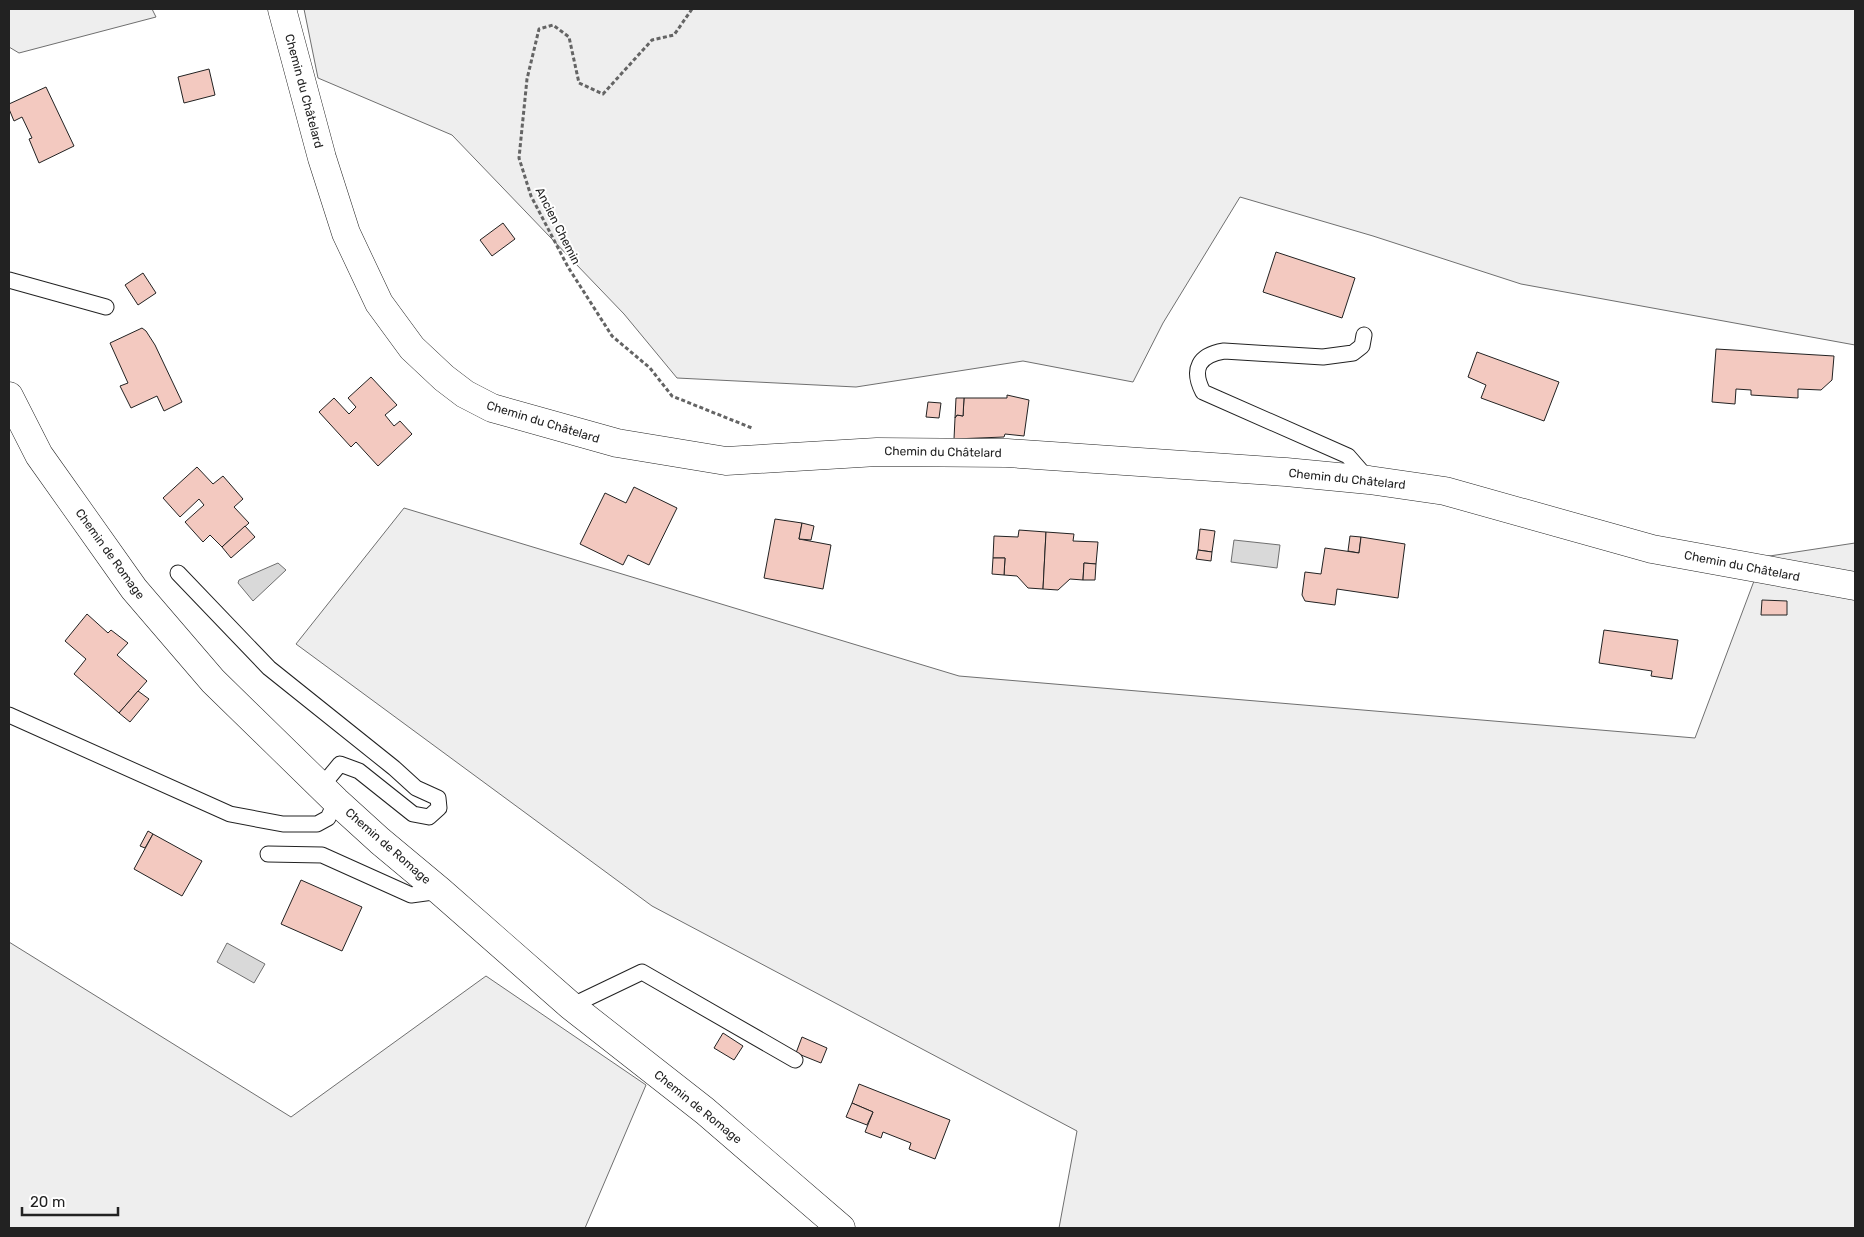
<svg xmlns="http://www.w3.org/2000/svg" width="1864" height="1237" viewBox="0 0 1864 1237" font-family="Rubik,sans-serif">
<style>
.green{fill:#eee;stroke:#6f6f6f}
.water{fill:#d9d9d9;stroke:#6f6f6f}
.building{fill:#f3c9c0;stroke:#222}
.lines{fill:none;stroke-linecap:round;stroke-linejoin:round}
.lane-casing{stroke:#222;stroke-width:17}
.street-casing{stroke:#222;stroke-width:29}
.path{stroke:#646464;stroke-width:3;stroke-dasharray:4 2.5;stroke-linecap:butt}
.lane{stroke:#fff;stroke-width:15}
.street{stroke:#fff;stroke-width:28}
.labels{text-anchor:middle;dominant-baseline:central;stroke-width:4;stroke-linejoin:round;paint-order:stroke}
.street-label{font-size:12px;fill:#222;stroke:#fff}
</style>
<rect width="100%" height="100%" fill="#fff"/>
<!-- green -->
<g class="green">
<polygon points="9,9 152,9 156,17 19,53 9,47"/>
<polygon points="304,9 1855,9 1855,345 1521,284 1373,236 1240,197 1163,323 1133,382 1023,361 856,387 677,378 624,314 452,135 318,78"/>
<polygon points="404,508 959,676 1695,738 1763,557 1855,543 1855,1228 1059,1228 1077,1131 652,906 296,644"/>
<polygon points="9,942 291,1117 486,976 646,1085 585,1228 9,1228"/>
</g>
<!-- water -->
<g class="water">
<polygon points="1234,540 1280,545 1277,568 1231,562"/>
<polygon points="278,563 286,570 253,601 238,583 239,580"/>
<polygon points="227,943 265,964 254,983 217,962"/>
</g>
<!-- building -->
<g class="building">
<polygon points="209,69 215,95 184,103 178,77"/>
<polygon points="46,87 74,146 39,163 29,139 32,138 22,117 14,121 9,109 9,104"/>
<polygon points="503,223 515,239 492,256 480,240"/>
<polygon points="1276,252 1355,278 1342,318 1263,292"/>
<polygon points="143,273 156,293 138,305 125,285"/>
<polygon points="142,328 146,331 155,345 182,402 164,411 157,396 131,408 120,386 128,383 110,343"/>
<polygon points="1716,349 1834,356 1832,380 1821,390 1798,389 1798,398 1751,395 1751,390 1736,389 1735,404 1712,402"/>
<polygon points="1477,352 1559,382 1544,421 1481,398 1486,385 1468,377"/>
<polygon points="371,377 397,405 385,415 394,426 400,421 412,434 378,466 356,442 351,447 319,412 334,398 349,414 356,407 348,398"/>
<polygon points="1007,395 1029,400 1024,436 1005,434 1004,437 954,439 955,418 957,415 963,416 964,398 1007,398"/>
<polygon points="956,398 964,398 963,416 957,415 955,418"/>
<polygon points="928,402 941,403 939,418 926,417"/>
<polygon points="197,467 213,484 223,476 243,499 234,507 249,523 222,547 210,535 203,542 185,522 204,505 199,499 180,517 163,498"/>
<polygon points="634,487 677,508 649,565 628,555 623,565 580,544 605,493 626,503"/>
<polygon points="775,519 802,523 799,539 831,545 823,589 764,578"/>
<polygon points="802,523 814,526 811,540 799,539"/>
<polygon points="245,526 255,537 231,558 222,547"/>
<polygon points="1200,529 1215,531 1212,552 1198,550"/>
<polygon points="1019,530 1046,532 1043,589 1028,588 1017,576 1004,575 1005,558 993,558 994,536 1018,537"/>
<polygon points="1046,532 1074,534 1073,541 1098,542 1096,564 1084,563 1083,580 1070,579 1058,590 1043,589"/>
<polygon points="1350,536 1361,537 1359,553 1348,551"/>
<polygon points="1361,537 1405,544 1398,598 1337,589 1335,605 1305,601 1302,595 1305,572 1321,574 1325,548 1359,553"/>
<polygon points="1198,550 1212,552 1211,561 1196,559"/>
<polygon points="993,558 1005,558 1004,575 992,574"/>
<polygon points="1084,563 1096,564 1095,580 1083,580"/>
<polygon points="1762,600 1787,601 1787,615 1761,615"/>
<polygon points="87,614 108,633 111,630 128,643 117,655 147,681 119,713 74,674 86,659 65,641"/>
<polygon points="1604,630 1678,640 1672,679 1651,676 1652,671 1599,663"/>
<polygon points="138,691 149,699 130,722 119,713"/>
<polygon points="148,831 153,834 145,848 140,846"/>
<polygon points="153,834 202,861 182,896 134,869"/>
<polygon points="301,880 362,907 342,951 281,924"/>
<polygon points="723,1033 743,1046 734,1060 714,1048"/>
<polygon points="802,1037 827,1048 821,1063 796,1053"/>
<polygon points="859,1084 950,1120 935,1159 909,1149 911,1143 883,1132 881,1138 865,1132 873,1112 852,1103"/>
<polygon points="852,1103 873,1112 867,1125 846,1117"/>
</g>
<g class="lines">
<defs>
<g id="lane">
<polyline points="9,280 106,307"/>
<path d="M1364,335L1362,346L1353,353L1323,357L1224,351C1199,355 1191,369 1203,392L1348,456L1368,479"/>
<polyline points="9,715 230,814 283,824 317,824 328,818 336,801 326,781 340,764 359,771 413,814 429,817 439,808 438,798 416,788 394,768 269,668 178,573"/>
<polyline points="268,854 322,855 411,895 440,891"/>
<polyline points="571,1006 642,972 795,1060"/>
</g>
<g id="street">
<polyline points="282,9 322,158 346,233 379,303 412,348 444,378 465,394 492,408 617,443 726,461 877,452 1007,453 1286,472 1369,480 1445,491 1652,549 1855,586"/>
<polyline points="9,396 39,455 134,589 213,681 336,801 380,841 440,891 571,1006 705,1111 841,1228"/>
</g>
</defs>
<!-- lane casing -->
<use href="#lane" class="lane-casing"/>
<!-- street casing -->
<use href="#street" class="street-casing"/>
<!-- path -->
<polyline class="path" points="692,9 674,35 652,40 603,94 579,83 569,37 553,25 539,29 527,79 519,158 531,196 568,267 612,336 650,368 672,396 752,428"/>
<!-- lane -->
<use href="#lane" class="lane"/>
<!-- street -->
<use href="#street" class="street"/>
</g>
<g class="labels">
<!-- street labels -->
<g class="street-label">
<text transform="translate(304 91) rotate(75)">Chemin du Châtelard</text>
<text transform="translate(558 226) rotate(63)">Ancien Chemin</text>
<text transform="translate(543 422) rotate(17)">Chemin du Châtelard</text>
<text transform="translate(943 452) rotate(1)">Chemin du Châtelard</text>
<text transform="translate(1347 479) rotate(6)">Chemin du Châtelard</text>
<text transform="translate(110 554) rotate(54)">Chemin de Romage</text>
<text transform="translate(1742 566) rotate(11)">Chemin du Châtelard</text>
<text transform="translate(388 846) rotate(41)">Chemin de Romage</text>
<text transform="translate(698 1107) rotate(39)">Chemin de Romage</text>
</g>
</g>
<!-- border -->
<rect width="1864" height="1237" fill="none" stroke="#222222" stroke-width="20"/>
<!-- scale -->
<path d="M22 1207v8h96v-8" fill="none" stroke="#222222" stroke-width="2.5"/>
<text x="30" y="1207" font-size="15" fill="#222222" stroke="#ffffff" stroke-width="4" paint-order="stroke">20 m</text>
</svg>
